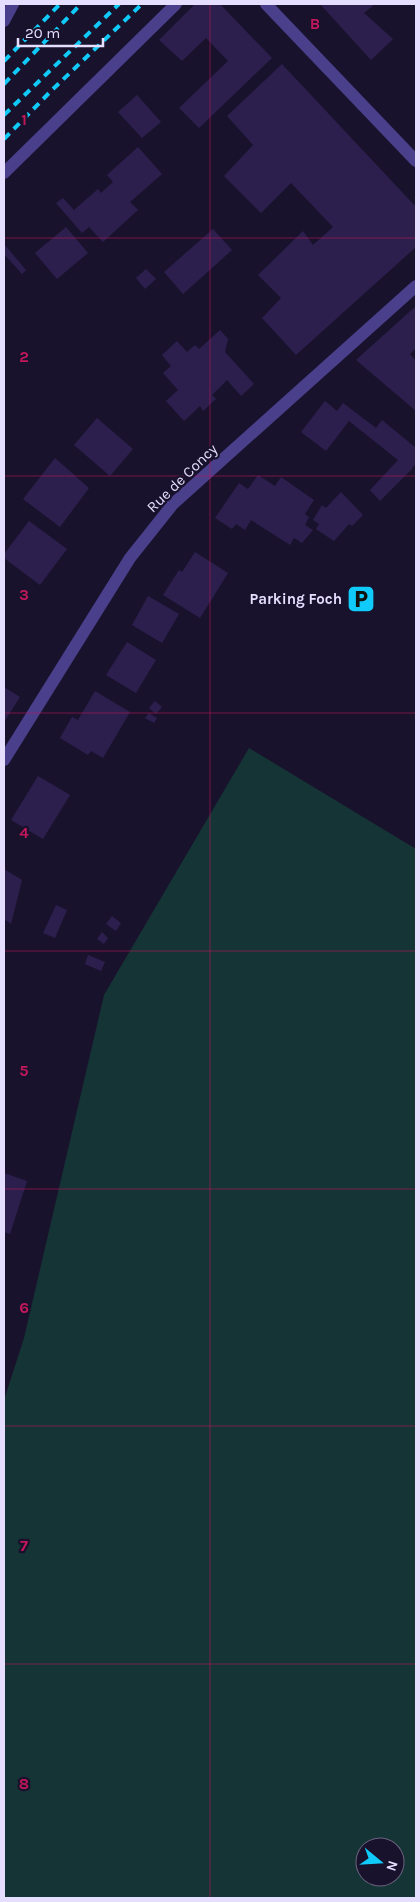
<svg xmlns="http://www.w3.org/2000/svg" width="420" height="1902" viewBox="0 0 420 1902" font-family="Karla,sans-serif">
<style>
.green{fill:#153436;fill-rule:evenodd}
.building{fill:#2d1f4d}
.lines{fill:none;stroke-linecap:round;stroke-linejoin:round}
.service{stroke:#493f8a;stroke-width:12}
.minor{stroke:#493f8a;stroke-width:12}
.tertiary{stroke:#493f8a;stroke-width:12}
.rail{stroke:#10cbf9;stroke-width:4;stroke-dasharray:8 6;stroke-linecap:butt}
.grid{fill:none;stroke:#c2185b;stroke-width:1;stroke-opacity:0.55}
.labels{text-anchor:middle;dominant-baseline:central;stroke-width:4.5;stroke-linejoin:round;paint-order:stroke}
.street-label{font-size:15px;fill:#e5defe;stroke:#19122c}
.poi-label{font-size:15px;font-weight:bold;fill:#e5defe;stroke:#19122c;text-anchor:end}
.grid-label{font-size:16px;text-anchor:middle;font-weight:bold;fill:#c2185b;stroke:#19122c;stroke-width:4.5;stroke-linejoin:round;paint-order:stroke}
</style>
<rect width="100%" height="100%" fill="#19122c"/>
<!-- green -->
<path class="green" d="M249,748L416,849V1898H4V1400L24,1338L104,995ZM365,1847H395V1877H365Z"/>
<!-- building -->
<g class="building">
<polygon points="195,4 220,4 272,58 199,128 179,108 228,61 206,38 182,61 159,40"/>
<polygon points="320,4 375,4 364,13 393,39 371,60"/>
<polygon points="282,64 416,207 416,247 296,355 262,318 281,298 258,275 303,231 313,245 333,227 291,183 261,213 224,176 253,145 227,116"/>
<polygon points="137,95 161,122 142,138 118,112"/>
<polygon points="138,147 162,174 130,202 138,210 103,242 89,227 82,233 56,203 63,198 74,210 98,189 101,193 113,182 107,175"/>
<polygon points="66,227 88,253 57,279 35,253"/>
<polygon points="213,229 232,250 183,294 164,272"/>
<polygon points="4,244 26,270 22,274 4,254"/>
<polygon points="146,269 156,279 145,289 136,278"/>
<polygon points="416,306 416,348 410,354 416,361 416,411 356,360"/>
<polygon points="220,330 228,339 225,352 254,384 241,396 227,380 212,395 216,399 203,411 200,406 184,421 166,401 178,390 163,373 171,366 162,355 177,341 187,352 195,345 199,349"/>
<polygon points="325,401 337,411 343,403 376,428 382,420 416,448 416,463 411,470 380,501 370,490 398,460 349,421 326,451 301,432"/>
<polygon points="97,418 133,449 110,476 74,445"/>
<polygon points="55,458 89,488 60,527 23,499"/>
<polygon points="258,475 275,486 281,477 314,500 305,514 309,517 305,525 313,530 302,543 294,538 290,545 251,520 245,530 236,524 232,529 215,518 239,483 248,489"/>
<polygon points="341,492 363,515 352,526 349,524 334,541 316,529 319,524 313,520 322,505 326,508"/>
<polygon points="29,521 67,549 40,585 4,558 4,554"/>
<polygon points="195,552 228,573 200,618 163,595 179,570 182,572"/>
<polygon points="148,596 179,614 162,643 132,625"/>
<polygon points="127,642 156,660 136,693 106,675"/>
<polygon points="4,687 20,697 4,722"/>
<polygon points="95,691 130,712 103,758 91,751 88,755 60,738 72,717 78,720"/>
<polygon points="155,701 162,707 156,714 149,708"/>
<polygon points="149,713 157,718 154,723 145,718"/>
<polygon points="38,776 70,795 43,839 11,820"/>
<polygon points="4,869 22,880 11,924 4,919"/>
<polygon points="56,905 67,910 55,938 43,933"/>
<polygon points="112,916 121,923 116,931 106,924"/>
<polygon points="102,932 108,938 104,944 97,939"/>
<polygon points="88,955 105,962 101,971 85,964"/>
<polygon points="4,1173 27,1181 10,1234 4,1232"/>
</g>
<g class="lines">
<!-- service -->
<polyline class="service" points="4,21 13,4"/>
<!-- minor -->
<polyline class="minor" points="4,173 176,4"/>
<!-- tertiary -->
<g class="tertiary">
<polyline points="266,4 416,161"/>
<polyline points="4,760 130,558 173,504 416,286"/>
</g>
<!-- rail -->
<g class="rail">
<polyline points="4,61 60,4"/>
<polyline points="4,84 81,4"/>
<polyline points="4,115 119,4"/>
<polyline points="4,139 51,91 142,4"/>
</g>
</g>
<!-- grid -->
<path class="grid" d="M210,4V1898M4,238H416M4,476H416M4,713H416M4,951H416M4,1189H416M4,1426H416M4,1664H416"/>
<!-- icons -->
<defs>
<symbol id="parking-square" viewBox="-11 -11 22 22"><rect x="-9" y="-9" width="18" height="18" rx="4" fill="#10cbf9" stroke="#19122c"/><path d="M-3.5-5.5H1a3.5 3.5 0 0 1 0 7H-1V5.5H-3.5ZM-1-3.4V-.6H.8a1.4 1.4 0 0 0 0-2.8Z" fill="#111"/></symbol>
</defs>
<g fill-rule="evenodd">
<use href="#parking-square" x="345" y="583" width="32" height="32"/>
</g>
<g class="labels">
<!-- street labels -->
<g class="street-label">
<text transform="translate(182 478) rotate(-44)">Rue de Concy</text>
</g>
<!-- poi labels -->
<g class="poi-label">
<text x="342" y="599">Parking Foch</text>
</g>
</g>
<g class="grid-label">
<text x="315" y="29">B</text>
<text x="24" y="125">1</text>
<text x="24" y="362">2</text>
<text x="24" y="600">3</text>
<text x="24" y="838">4</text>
<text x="24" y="1076">5</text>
<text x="24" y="1313">6</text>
<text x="24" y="1551">7</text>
<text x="24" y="1789">8</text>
</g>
<!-- border -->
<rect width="420" height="1902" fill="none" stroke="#e5defe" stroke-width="10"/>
<!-- north arrow -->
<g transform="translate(380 1862) rotate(108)"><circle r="24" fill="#19122c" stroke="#6b6480"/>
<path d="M0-4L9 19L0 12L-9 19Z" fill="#10cbf9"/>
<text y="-8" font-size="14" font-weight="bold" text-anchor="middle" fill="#e5defe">N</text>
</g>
<!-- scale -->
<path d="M18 38v8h85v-8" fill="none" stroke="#e5defe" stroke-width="2.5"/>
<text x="25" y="38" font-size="15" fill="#e5defe" stroke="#19122c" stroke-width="4" paint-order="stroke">20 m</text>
</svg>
